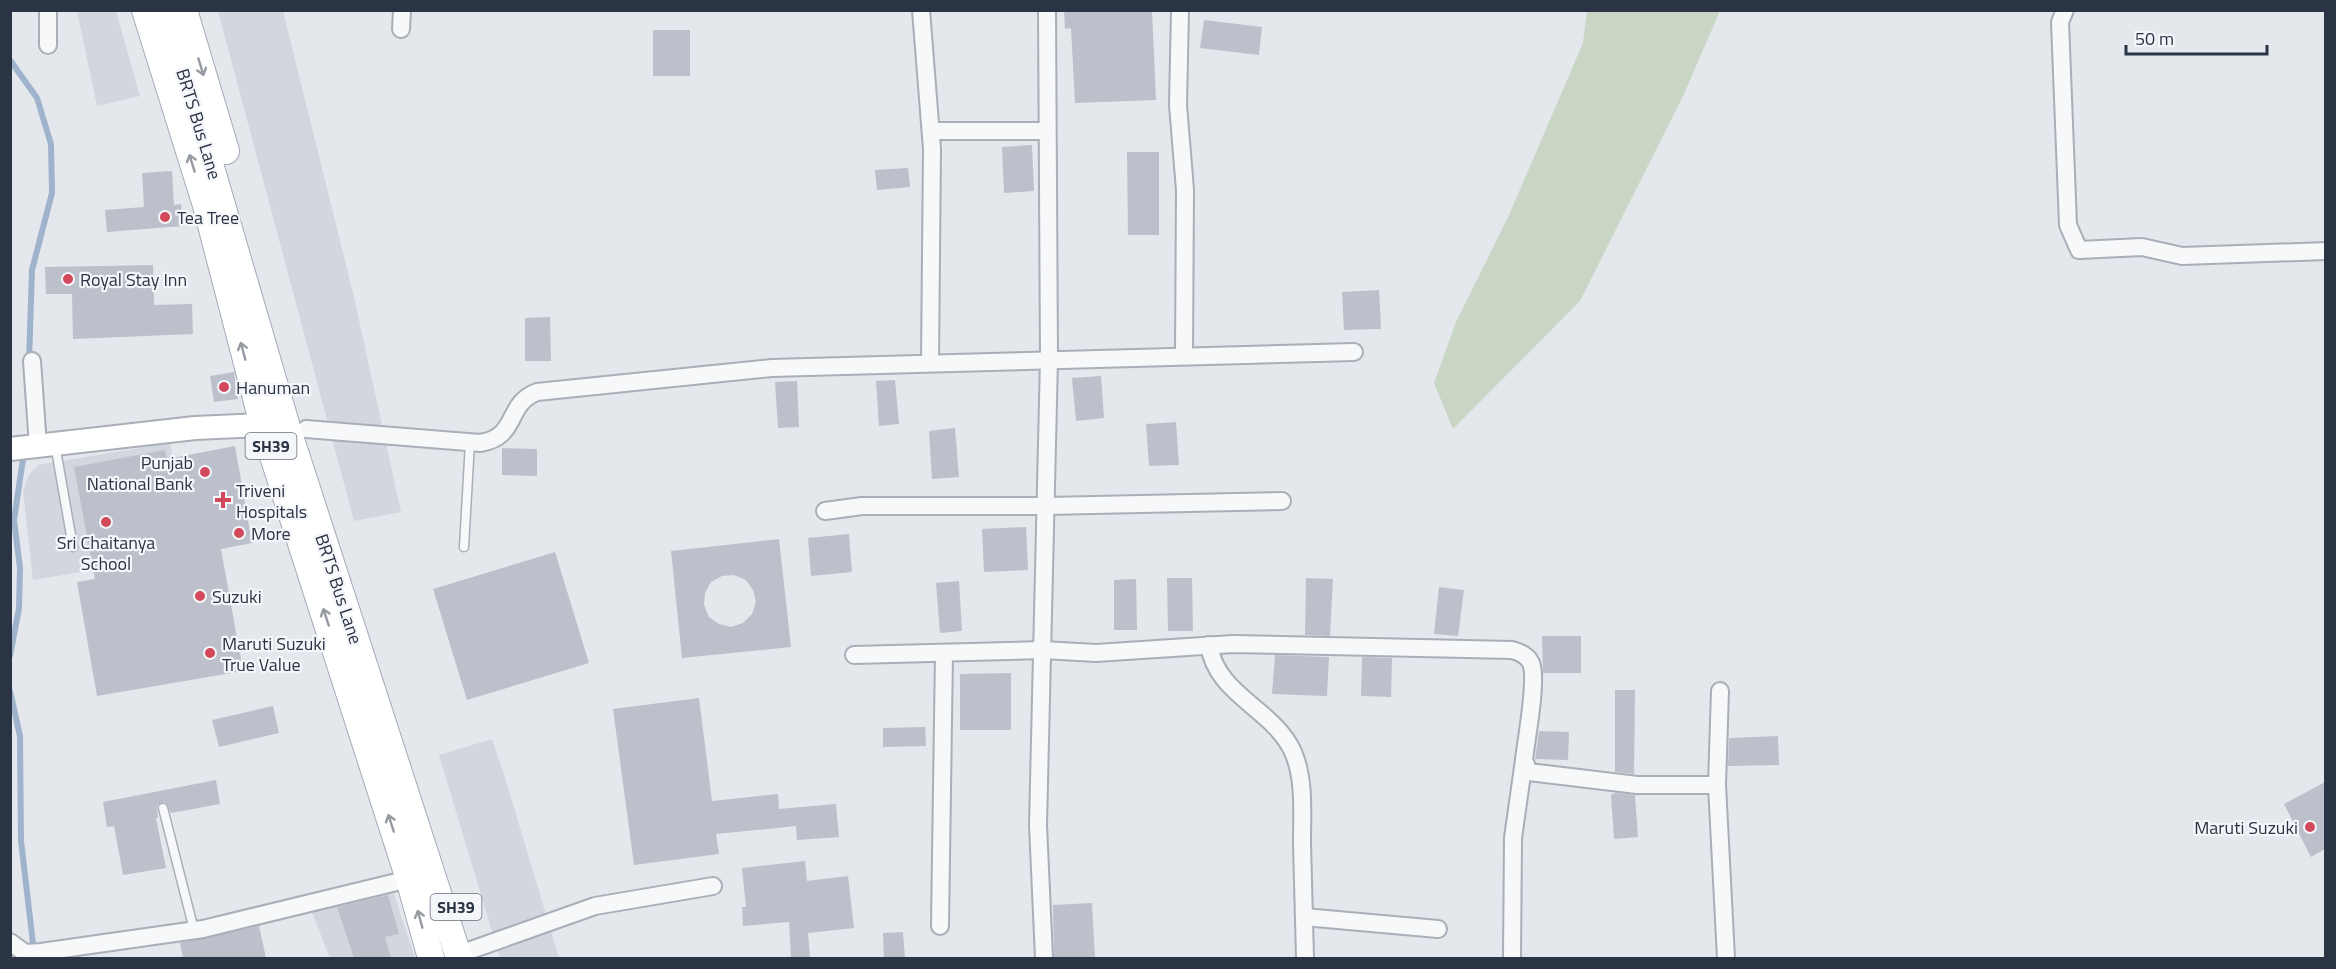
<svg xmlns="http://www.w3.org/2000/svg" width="2336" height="969" viewBox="0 0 2336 969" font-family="'Titillium Web',sans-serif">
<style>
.built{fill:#d2d6de}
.green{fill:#c9d6c5}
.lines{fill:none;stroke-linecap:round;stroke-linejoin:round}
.stream{stroke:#9fb4cc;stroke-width:6}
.building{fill:#bbc0ca;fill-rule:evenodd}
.lane-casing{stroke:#a9aeb7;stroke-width:11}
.street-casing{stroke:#a9aeb7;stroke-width:20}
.secondary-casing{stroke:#a9aeb7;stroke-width:26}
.primary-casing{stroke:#a3abb8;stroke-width:28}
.lane{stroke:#f7f8fa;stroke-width:8}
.street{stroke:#f7f8fa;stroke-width:16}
.secondary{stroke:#fff;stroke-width:22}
.primary{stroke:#fff;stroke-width:26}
.oneway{stroke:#959aa2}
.poi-dot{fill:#d1495b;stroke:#f4f6f9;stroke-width:2}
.labels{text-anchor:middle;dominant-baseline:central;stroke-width:4.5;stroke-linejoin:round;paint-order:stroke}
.shield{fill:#f4f6f9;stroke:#676e7b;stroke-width:1.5}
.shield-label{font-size:16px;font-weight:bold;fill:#2b3445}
.street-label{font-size:18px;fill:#2b3445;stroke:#f4f6f9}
.poi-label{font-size:18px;fill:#2b3445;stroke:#f4f6f9;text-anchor:start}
</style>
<rect width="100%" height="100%" fill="#e4e7ec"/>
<!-- built -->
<g class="built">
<polygon points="77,11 116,11 140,96 97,106"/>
<polygon points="218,11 283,11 354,297 401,512 354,521"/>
<polygon points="170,443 191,553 33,580 23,491 29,475 38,465"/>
<polygon points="492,739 504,774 559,958 500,958 439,755"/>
<polygon points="389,879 415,958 330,958 306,897"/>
</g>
<!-- green -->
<polygon class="green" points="1587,11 1720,11 1683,96 1580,301 1453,429 1434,383 1456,322 1509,215 1583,43"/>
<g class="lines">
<!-- stream -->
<g class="stream">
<polyline points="10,60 37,98 51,144 52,193 32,270 29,361"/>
<polyline points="10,656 19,608 20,568 14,520 24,452"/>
<polyline points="10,691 20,736 21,841 34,952"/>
</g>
</g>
<!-- building -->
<g class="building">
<polygon points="1064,10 1152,10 1156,100 1075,103 1071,28 1065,29"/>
<polygon points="1204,20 1262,27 1259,55 1200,48"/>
<rect x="653" y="30" width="37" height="46"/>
<polygon points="1032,145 1034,191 1004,193 1002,147"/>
<polygon points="1127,152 1159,152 1159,235 1128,235"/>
<polygon points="908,168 910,187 877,190 875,170"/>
<polygon points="172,171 174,205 181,204 183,226 107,232 105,210 144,207 142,173"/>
<polygon points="153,265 154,305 192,304 193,334 73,339 72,294 46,294 45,267"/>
<polygon points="1379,290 1381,329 1344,330 1342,292"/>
<polygon points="550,317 551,361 525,361 525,318"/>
<polygon points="234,372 238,399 214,402 210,376"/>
<polygon points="1101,376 1104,418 1076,421 1072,378"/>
<polygon points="895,380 899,424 879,426 876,381"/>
<polygon points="797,381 799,427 778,428 775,382"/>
<polygon points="1176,422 1179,465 1149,466 1146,424"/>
<polygon points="955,428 959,477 932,479 929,431"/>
<polygon points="235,446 252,543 221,549 243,671 97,696 77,582 95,579 74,467 165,450 167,459"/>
<polygon points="502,448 537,449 537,476 502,475"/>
<polygon points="1026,527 1028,570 984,572 982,529"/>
<polygon points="849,534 852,572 811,576 808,538"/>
<path d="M779,539L791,647L682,658L671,551ZM734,575L746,580L753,590L756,602L752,614L743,623L731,627L719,624L709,617L704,605L705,593L711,582L722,576Z"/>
<polygon points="555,552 589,663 467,700 433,589"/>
<polygon points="1167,578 1192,578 1193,631 1168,631"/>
<polygon points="1306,578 1333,579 1330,636 1305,635"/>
<polygon points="1136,579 1137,630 1114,630 1114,580"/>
<polygon points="959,581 962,631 940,633 936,583"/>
<polygon points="1439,587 1464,590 1458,636 1434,634"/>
<polygon points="1542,636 1581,636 1581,673 1543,673"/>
<polygon points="1275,655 1329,657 1327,696 1272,694"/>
<polygon points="1362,657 1392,658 1391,697 1361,696"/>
<polygon points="1011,673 1011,730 960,730 960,674"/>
<polygon points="1615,690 1635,690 1634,774 1615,772"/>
<polygon points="699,698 712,801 778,794 779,809 836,804 839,837 797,840 796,826 716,834 719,854 634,865 613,709"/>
<polygon points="273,706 279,733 219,747 212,720"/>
<polygon points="925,727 926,746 883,747 883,728"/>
<polygon points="1539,731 1569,732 1568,760 1535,759"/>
<polygon points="1778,736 1779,765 1728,766 1729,738"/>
<polygon points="216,780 220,804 171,813 165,802 157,806 158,818 156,818 166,868 123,875 114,826 107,827 103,802"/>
<polygon points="2325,782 2325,849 2311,857 2284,804"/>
<polygon points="1615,793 1635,795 1638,837 1614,839 1611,795"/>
<polygon points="805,861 807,881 848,876 854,928 808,933 810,958 791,958 789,922 743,926 742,907 746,907 742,868"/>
<polygon points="388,895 399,934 385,937 391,958 354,958 337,907"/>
<polygon points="1092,903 1095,957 1054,958 1053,905"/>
<polygon points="259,926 266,958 183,958 180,943"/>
<polygon points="903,932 905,958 884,958 883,933"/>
</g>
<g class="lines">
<defs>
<g id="lane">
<polyline points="55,444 73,547"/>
<polyline points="464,547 470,442"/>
<polyline points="163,808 194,930"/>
</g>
<g id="street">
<polyline points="921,10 932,149 930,362"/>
<polyline points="1180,10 1178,105 1185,190 1184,355"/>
<polyline points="2065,10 2060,22 2068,225 2079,250 2142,247 2182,256 2326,251"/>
<polyline points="401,29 402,10"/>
<polyline points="48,45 48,10"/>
<polyline points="931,131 1046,131"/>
<polyline points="32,361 38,446"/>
<path d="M306,429L480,443C519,437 505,404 537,392L772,368L1354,352"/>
<polyline points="825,511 862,506 1046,506 1282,501"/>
<path d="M1209,645C1216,695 1274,709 1293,752C1305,779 1302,814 1302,843C1303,882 1304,920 1305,958"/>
<path d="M854,655L1043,650L1096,653L1233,644L1512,650C1520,652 1527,655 1531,663C1538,679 1526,740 1524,760L1529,772L1637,785H1717"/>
<polyline points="1720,691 1717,785 1726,958"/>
<polyline points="1304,917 1438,929"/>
<polyline points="940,926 944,653"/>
<polyline points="10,942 25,953 41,952 203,929 409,879"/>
<polyline points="471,950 595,906 713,886"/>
<polyline points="1044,958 1038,825 1049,359 1047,10"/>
<polyline points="1512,958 1513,838 1524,760"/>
</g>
<polyline id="secondary" points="10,449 195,428 263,425"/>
<g id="primary">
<polyline points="145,10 205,202 263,425 409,879 431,958"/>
<polyline points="165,10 287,427 459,958"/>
<polyline points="184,10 226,151"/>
</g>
</defs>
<!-- lane casing -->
<use href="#lane" class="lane-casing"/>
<!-- street casing -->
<use href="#street" class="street-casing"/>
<!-- secondary casing -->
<use href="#secondary" class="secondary-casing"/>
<!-- primary casing -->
<use href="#primary" class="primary-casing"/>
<!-- lane -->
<use href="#lane" class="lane"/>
<!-- street -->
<use href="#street" class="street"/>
<!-- secondary -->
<use href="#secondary" class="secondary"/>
<!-- primary -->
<use href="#primary" class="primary"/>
</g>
<!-- one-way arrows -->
<defs><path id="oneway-shaft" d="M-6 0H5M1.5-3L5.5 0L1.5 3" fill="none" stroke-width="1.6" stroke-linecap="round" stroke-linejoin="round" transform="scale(1.5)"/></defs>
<g class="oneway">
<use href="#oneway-shaft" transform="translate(201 67) rotate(73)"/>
<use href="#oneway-shaft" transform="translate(192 163) rotate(-107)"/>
<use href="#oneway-shaft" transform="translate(243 351) rotate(-105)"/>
<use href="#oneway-shaft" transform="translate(326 617) rotate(-108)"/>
<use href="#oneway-shaft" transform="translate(391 823) rotate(-108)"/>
<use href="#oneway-shaft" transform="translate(420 919) rotate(-105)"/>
</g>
<!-- markers -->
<g class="poi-dot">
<circle cx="165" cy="217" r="6"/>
<circle cx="68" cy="279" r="6"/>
<circle cx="224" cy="387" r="6"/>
<circle cx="205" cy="472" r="6"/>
<path d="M220 491h6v6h6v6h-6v6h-6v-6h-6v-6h6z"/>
<circle cx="106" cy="522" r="6"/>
<circle cx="239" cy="533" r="6"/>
<circle cx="200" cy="596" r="6"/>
<circle cx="210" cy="653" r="6"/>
<circle cx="2310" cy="827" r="6"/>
</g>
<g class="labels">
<!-- shield labels -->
<g class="shield">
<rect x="245.5" y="433" width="51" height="26" rx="4.5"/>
<rect x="430.5" y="894" width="51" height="26" rx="4.5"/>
</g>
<g class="shield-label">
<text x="271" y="446">SH39</text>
<text x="456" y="907">SH39</text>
</g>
<!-- street labels -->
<g class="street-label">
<text transform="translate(199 124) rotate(73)">BRTS Bus Lane</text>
<text transform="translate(339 589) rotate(72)">BRTS Bus Lane</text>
</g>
<!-- poi labels -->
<g class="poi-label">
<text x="177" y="217">Tea Tree</text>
<text x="80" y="279">Royal Stay Inn</text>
<text x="236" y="387">Hanuman</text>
<text x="193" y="462" text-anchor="end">Punjab<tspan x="193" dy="21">National Bank</tspan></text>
<text x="236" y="490">Triveni<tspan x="236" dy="21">Hospitals</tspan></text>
<text x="251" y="533">More</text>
<text x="106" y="542" text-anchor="middle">Sri Chaitanya<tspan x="106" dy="21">School</tspan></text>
<text x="212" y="596">Suzuki</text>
<text x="222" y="643">Maruti Suzuki<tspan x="222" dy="21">True Value</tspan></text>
<text x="2298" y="827" text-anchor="end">Maruti Suzuki</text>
</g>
</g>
<!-- border -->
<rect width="2336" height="969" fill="none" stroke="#2b3445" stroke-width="24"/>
<!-- scale -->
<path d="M2126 45v9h141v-9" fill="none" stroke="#2b3445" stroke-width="3"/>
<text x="2135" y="45" font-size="18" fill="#2b3445" stroke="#f4f6f9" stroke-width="4.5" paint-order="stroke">50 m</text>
</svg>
